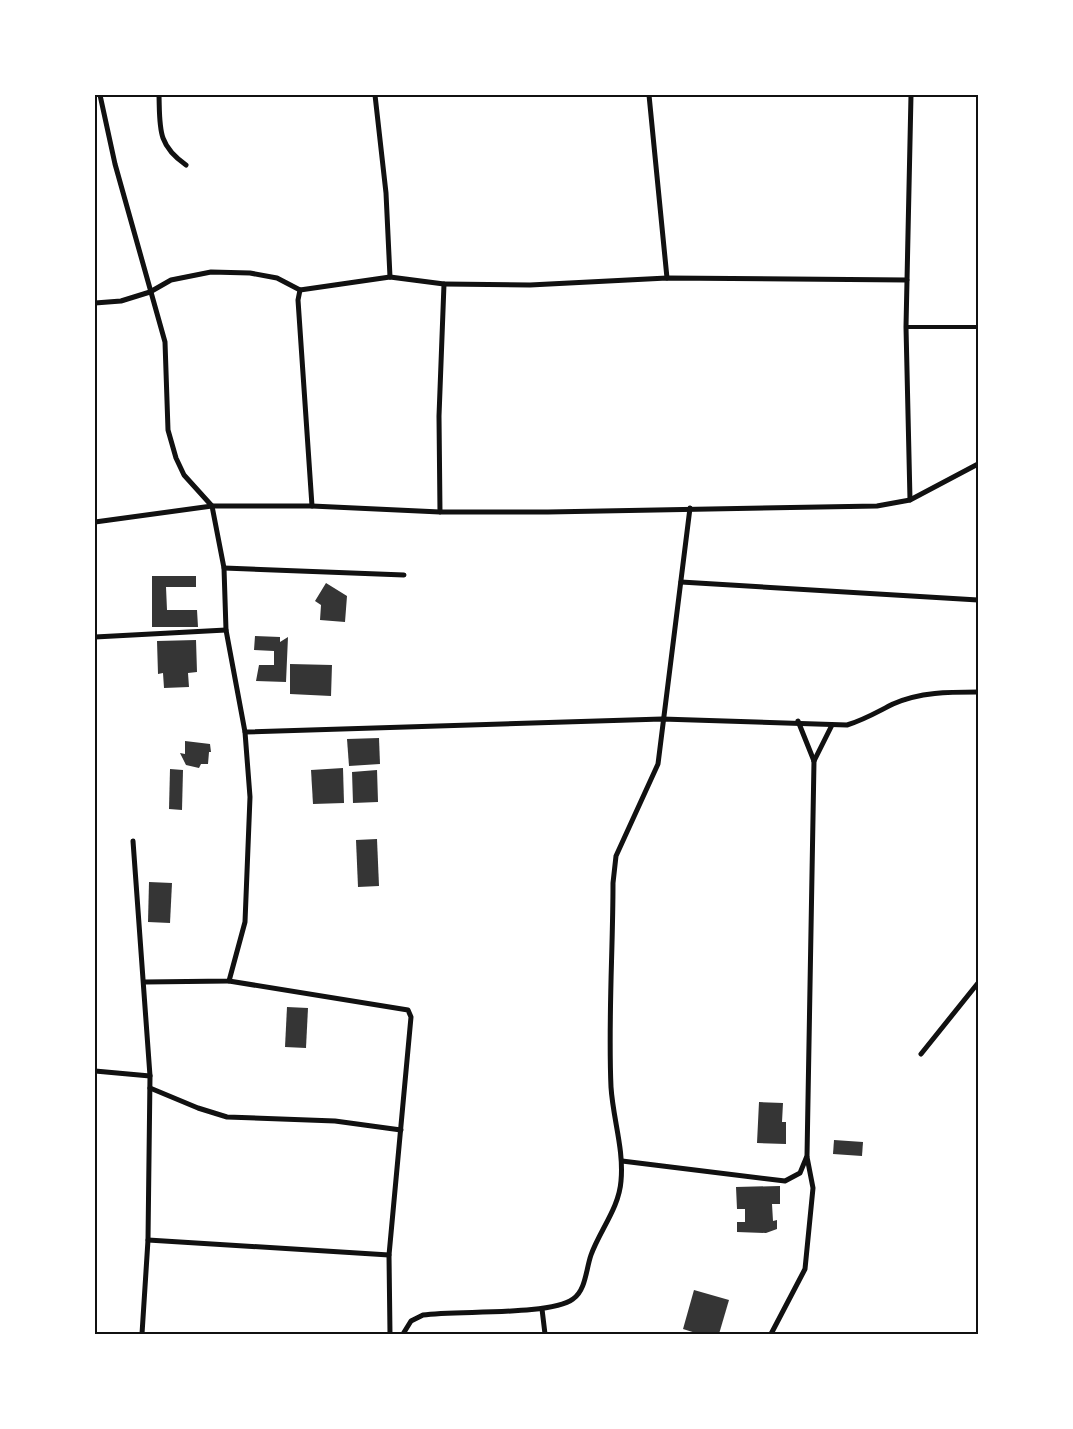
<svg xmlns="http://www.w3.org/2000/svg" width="1073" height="1429" viewBox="0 0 1073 1429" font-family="'PT Sans Narrow',sans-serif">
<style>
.building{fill:#353535}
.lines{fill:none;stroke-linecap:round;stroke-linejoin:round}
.service{stroke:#111;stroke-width:4}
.minor{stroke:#111;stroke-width:5}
.neatline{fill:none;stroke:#111;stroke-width:2}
</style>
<rect width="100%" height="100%" fill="#fff"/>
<!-- building -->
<g class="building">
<polygon points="152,576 196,576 196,587 166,587 167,610 197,610 198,627 152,627"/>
<polygon points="326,583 347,596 345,622 320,620 321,605 315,601"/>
<polygon points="255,636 280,637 280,642 288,637 286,682 256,681 259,665 274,665 274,651 254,650"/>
<polygon points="196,640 197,672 188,673 189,687 164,688 163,673 158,674 157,641"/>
<polygon points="290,664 332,665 331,696 290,694"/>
<polygon points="379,738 380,764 349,766 347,739"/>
<polygon points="185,741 210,744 211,752 209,752 208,764 201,764 199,768 186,765 180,753 185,754"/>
<polygon points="343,768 344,803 313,804 311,770"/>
<polygon points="170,769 183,770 182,810 169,809"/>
<polygon points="377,770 378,802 353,803 352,772"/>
<polygon points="377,839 379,886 358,887 356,840"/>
<polygon points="149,882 172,883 170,923 148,922"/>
<polygon points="287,1007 308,1008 306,1048 285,1047"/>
<polygon points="759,1102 783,1103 782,1122 786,1122 786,1144 757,1143"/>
<polygon points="834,1140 863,1142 862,1156 833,1154"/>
<polygon points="780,1186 780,1204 772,1204 773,1221 777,1220 777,1229 766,1233 737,1232 737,1222 745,1222 745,1209 737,1209 736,1187"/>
<polygon points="694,1290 729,1300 719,1334 699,1334 683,1329"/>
</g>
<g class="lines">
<!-- service -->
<polyline class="service" points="906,327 978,327"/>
<!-- minor -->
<g class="minor">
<polyline points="100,95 115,164 165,342 168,430 176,458 184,475 212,506 224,568 226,630 245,732 250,797 245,922 229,981 145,982"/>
<path d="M159,95C160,128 157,145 186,165"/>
<polyline points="375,95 386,193 390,277"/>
<polyline points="649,95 667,278"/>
<polyline points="444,284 530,285 667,278 907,280"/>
<polyline points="300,290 298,300 312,506"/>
<polyline points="95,303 121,301 150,292 171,280 211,272 250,273 277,278 300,290 390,277 444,284 439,416 440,512"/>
<polyline points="910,500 906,327 911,95"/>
<polyline points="95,522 212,506 312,506 440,512 548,512 877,506 910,500 978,464"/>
<polyline points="224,568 404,575"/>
<polyline points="681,582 978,600"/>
<polyline points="95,637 226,630"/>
<path d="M245,732L662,719L847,725C864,720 877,712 893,704C920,692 949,692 978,692"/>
<polyline points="814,761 832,725"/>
<polyline points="133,841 150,1076 148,1240 142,1334"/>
<polyline points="229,981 408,1010 411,1017 389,1255 390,1334"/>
<polyline points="921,1054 978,983"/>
<polyline points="95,1071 150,1076"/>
<polyline points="150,1088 198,1108 227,1117 335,1121 401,1130"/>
<polyline points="622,1161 785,1181 800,1173 807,1156 814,761 798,721"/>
<polyline points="148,1240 389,1255"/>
<polyline points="542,1309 545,1334"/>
<path d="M403,1334L411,1321L423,1315C457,1310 550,1316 573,1299C586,1290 586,1269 591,1255C600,1230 619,1208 621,1181C624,1149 613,1119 611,1087C608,1019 613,950 613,883L616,856L658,764L690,508"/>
<polyline points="771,1334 805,1269 813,1188 807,1157"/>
</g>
</g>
<!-- border -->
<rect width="1073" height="1429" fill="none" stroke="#ffffff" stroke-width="192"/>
<rect x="96" y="96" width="881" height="1237" class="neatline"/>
</svg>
